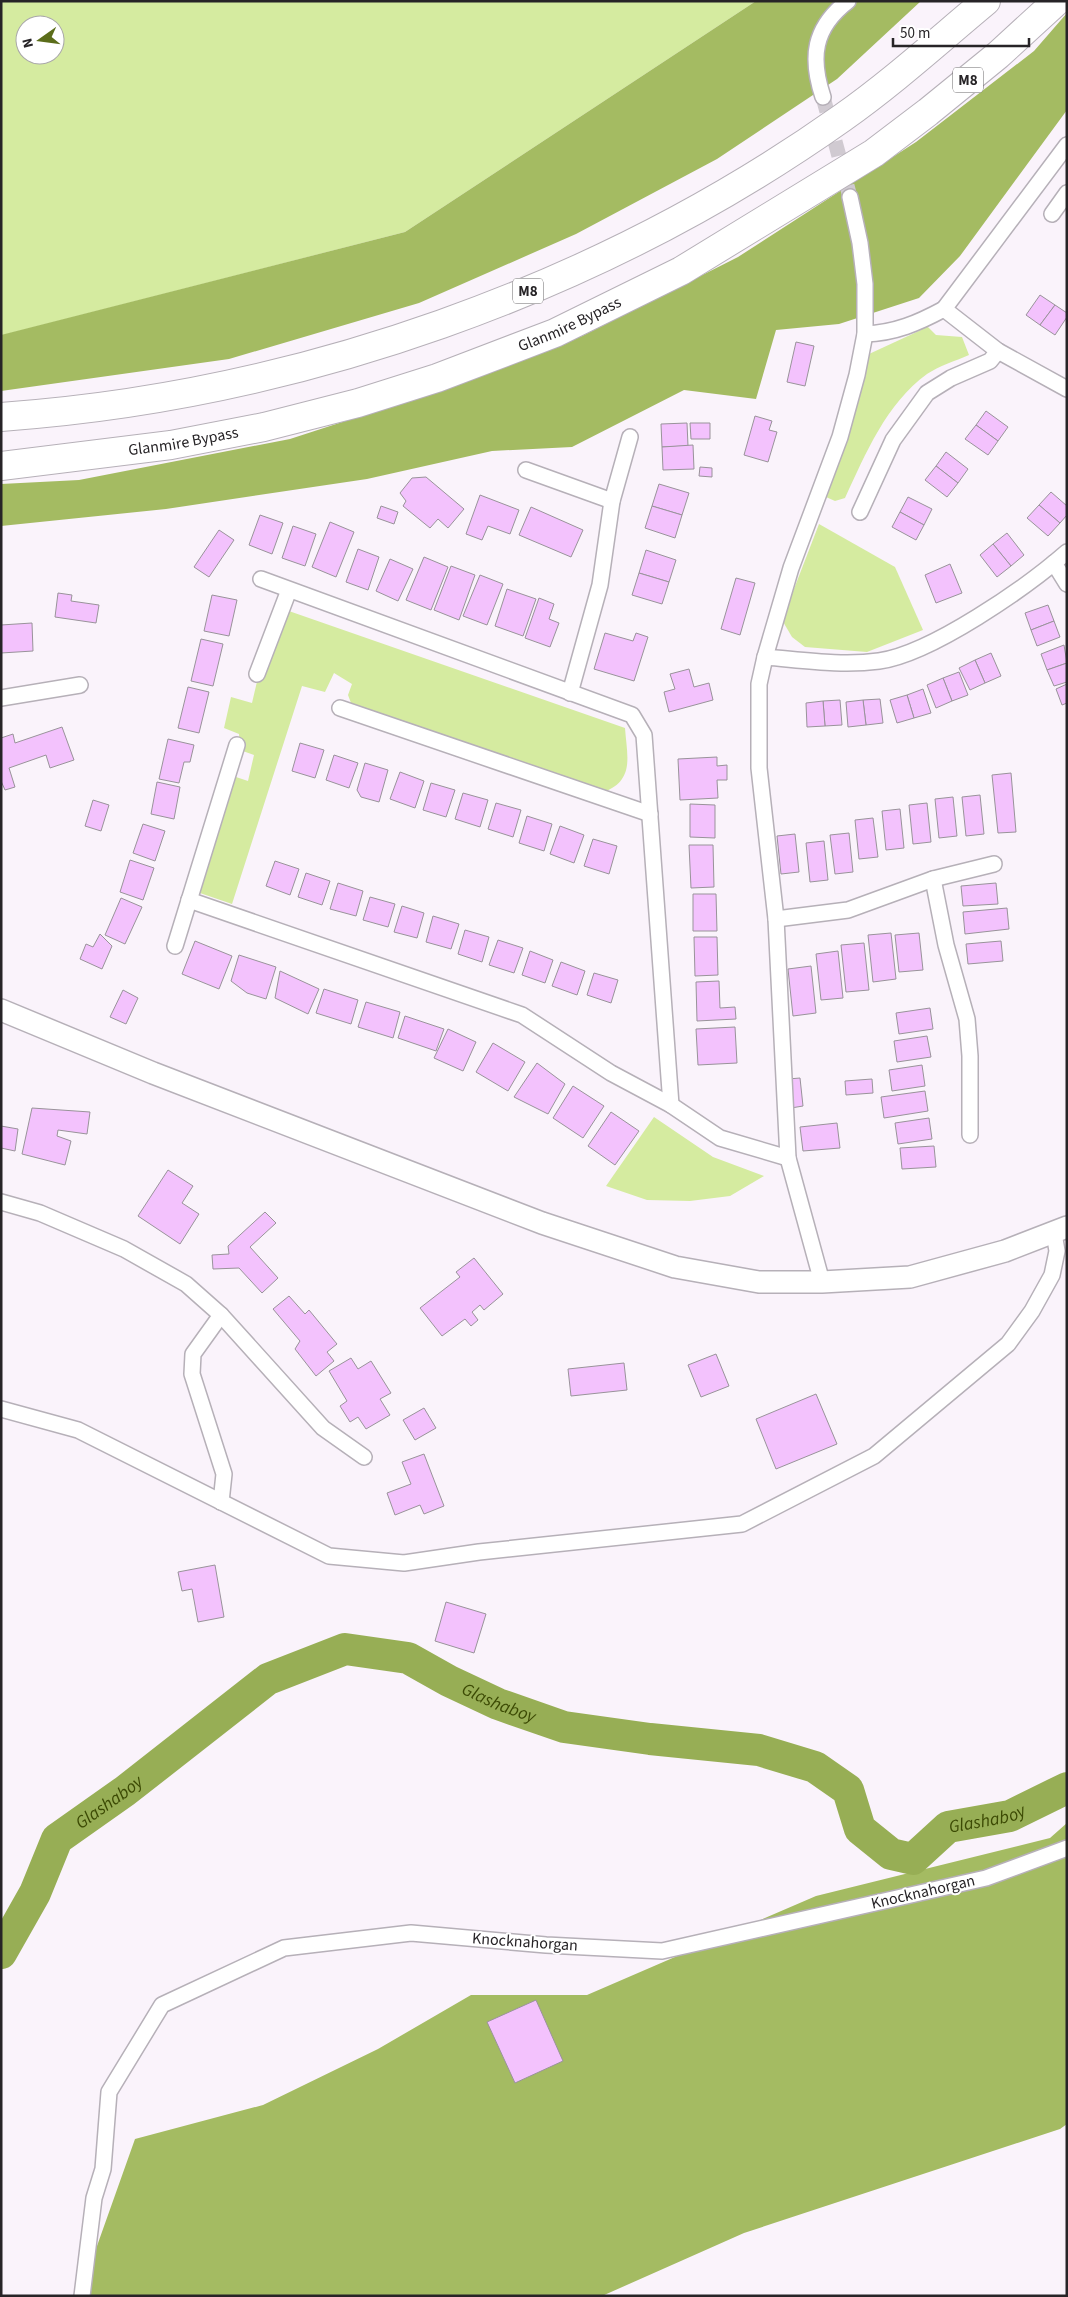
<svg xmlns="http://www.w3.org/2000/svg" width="1068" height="2297" viewBox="0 0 1068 2297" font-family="'Source Sans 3',sans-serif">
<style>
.green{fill:#d5eba0;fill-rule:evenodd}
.forest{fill:#a4bb62}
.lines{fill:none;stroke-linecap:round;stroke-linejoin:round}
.river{stroke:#97ae55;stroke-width:32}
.building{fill:#f3c2fd;stroke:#99939a}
.minor-tunnel{stroke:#d0cad1;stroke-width:15;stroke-dasharray:15 8;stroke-linecap:butt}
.minor-casing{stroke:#b6b0b8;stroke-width:18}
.secondary-casing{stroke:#b6b0b8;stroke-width:24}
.motorway-casing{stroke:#b6b0b8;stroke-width:30}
.minor{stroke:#fff;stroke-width:15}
.secondary{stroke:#fff;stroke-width:21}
.motorway{stroke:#fff;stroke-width:28}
.labels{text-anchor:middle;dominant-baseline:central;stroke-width:4;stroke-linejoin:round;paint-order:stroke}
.shield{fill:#fff;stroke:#686668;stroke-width:1}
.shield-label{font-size:15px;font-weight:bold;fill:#272427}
.street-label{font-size:16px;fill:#272427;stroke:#fff}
.water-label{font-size:18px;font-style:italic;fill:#3c4a04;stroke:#fff}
</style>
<rect width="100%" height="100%" fill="#faf3fb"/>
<!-- green -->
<g class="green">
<path d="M1,1H756L405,232L3,335H1ZM25,25H55V55H25Z"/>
<path d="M926,325L936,335L962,337L969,355C955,361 939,366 927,374C886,404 866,453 845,498L835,501L826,497L854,413L869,354L921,330Z"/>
<polygon points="819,524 895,567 923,630 867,652 805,647 792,637 782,620"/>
<path d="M286,610L625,728C627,756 635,780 604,792L351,703L348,695L352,684L334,673L325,692L302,686L232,904L197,892L233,776L248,781L254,755L240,750L239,734L224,728L231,697L252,703L272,617Z"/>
<polygon points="654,1117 713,1157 764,1176 730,1196 690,1201 647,1200 606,1186"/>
</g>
<!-- forest -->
<g class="forest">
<polygon points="756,1 921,1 837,79 717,159 576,234 419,303 229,359 1,391 1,335 405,232"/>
<polygon points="1067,13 1067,110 960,256 919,298 839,324 776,330 756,399 684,390 572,447 492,451 367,479 166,509 1,526 1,484 79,480 290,439 447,388 582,336 738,257 916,142 1034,51"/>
<polygon points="1067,1823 1067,2124 1060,2129 744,2233 602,2296 86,2296 92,2260 135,2139 263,2105 378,2049 471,1995 587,1995 816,1896 1050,1838"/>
</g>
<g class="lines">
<!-- river -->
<path class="river" id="s1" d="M1,1953L35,1893L57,1839L125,1791L268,1679L345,1649L408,1658L449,1681L498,1704L564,1727L650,1739L759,1750L815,1767L848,1790L860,1829L891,1854L913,1859L948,1827L1010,1816L1067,1788"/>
</g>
<!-- building -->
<g class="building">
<polygon points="1040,295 1055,305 1040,325 1026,315"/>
<polygon points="1055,305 1067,313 1067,317 1055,335 1040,325"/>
<polygon points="796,342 814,346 805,386 787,382"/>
<polygon points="986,411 1008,427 998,441 976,425"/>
<polygon points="755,416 772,421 769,430 777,432 768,462 744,455"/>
<polygon points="687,423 688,446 662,447 661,424"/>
<polygon points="690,423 710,423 710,439 691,439"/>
<polygon points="976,425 998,441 988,455 965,439"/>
<polygon points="693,445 694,469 663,470 662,447"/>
<polygon points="946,452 968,469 958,483 936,466"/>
<polygon points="936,466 958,483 947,497 925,480"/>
<polygon points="700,467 712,468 712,477 699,476"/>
<polygon points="426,477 464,509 448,528 438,519 430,528 403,506 406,501 400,493 412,478"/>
<polygon points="659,484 689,493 682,515 652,506"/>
<polygon points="1051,492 1067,506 1067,515 1060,523 1039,505"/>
<polygon points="480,495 519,510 510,534 488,526 482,540 466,534"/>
<polygon points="908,497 932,509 924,525 900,512"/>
<polygon points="1039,505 1060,523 1048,536 1027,518"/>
<polygon points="381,506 398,512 394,524 377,518"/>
<polygon points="652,506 682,515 675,538 645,528"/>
<polygon points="531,507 583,530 571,557 519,535"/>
<polygon points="900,512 924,525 916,540 892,527"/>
<polygon points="260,515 283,523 272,554 249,545"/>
<polygon points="330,522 354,532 336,577 312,567"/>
<polygon points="293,526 316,534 305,566 282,558"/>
<polygon points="219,530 234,540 209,577 194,567"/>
<polygon points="1007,533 1024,555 1011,566 993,544"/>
<polygon points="993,544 1011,566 997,577 980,555"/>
<polygon points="358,549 379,557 368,590 346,582"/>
<polygon points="646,550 676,560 669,582 639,573"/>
<polygon points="424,557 448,567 431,610 406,600"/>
<polygon points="390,559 413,569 398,601 376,591"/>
<polygon points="950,564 962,593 936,603 925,575"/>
<polygon points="451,566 475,575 459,620 434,610"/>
<polygon points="639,573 669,582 662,604 632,595"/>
<polygon points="480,575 503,584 487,625 463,616"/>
<polygon points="736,578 755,583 740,635 721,629"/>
<polygon points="507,589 536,599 523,636 495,626"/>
<polygon points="58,593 72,595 71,601 99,605 96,623 55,617"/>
<polygon points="212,595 237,600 229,636 204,631"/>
<polygon points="539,598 554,604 549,619 559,623 550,647 525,638"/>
<polygon points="1048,605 1054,621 1031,630 1025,613"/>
<polygon points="1054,621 1060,637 1037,646 1031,630"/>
<polygon points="32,623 33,651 1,653 1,625"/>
<polygon points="605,633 633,641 636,633 648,637 634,681 594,669"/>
<polygon points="201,639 223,644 213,686 191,681"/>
<polygon points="1064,645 1067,663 1047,670 1041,654"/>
<polygon points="991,653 1001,676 985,683 975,660"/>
<polygon points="975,660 985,683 970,690 959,668"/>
<polygon points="1067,663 1067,682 1054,686 1047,670"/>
<polygon points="689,669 694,687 709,683 713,700 669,712 664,692 675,689 670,674"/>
<polygon points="959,672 968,695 952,701 943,678"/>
<polygon points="943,678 952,701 936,708 927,685"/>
<polygon points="1067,684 1067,703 1062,705 1056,689"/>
<polygon points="188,687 209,692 199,733 178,728"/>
<polygon points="923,689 931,713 914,718 907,695"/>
<polygon points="907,695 914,718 897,723 890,700"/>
<polygon points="880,699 883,723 866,725 863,700"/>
<polygon points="840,700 842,725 825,726 823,701"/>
<polygon points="863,700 866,725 848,727 846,702"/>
<polygon points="823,701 825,726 807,727 806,703"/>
<polygon points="62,727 74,760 50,768 46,755 9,768 15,787 5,790 1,781 1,738 13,734 15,743"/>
<polygon points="168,739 194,745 190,762 184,762 179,783 159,779"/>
<polygon points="300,743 324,750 315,778 292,771"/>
<polygon points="334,755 358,763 349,788 326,780"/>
<polygon points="717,757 717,766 727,765 727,780 717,780 718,798 680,800 678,759"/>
<polygon points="365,763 388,770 379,802 361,797 357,790"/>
<polygon points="400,772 424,781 415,808 390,799"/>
<polygon points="1011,773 1016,832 998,833 992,775"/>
<polygon points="157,782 180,787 174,819 151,814"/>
<polygon points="431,783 455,790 446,817 423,810"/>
<polygon points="463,793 488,800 480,827 455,819"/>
<polygon points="980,795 984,834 966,836 962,797"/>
<polygon points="953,797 957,836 939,838 935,799"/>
<polygon points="93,800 109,805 101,831 85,826"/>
<polygon points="496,803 521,810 513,837 488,829"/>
<polygon points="927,803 931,842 913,844 909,805"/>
<polygon points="690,804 715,805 715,838 690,837"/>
<polygon points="900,809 904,848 886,850 882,811"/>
<polygon points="527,816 552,824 544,851 519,843"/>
<polygon points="873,818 878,857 859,859 855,820"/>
<polygon points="143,824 165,831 155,861 133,853"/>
<polygon points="560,826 584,835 574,863 550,854"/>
<polygon points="849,833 853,872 835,874 830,835"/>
<polygon points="795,834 799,872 781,874 777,836"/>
<polygon points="593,839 617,846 609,874 584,866"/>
<polygon points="824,841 828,880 810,882 806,843"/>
<polygon points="689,845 713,845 714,887 691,888"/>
<polygon points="130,860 154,868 143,900 120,892"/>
<polygon points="275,861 299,869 290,895 266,886"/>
<polygon points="306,873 330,881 322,905 298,897"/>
<polygon points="338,883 363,891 356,916 330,909"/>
<polygon points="996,883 998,904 963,906 961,886"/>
<polygon points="693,894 716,894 717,931 693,931"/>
<polygon points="370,897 395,904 388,927 363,920"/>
<polygon points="121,898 142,907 125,944 105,935"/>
<polygon points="402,906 424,913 417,938 394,932"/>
<polygon points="1007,908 1009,929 965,934 963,912"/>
<polygon points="433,916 459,924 451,949 426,942"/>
<polygon points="465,930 489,937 482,962 458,954"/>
<polygon points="891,933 896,979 873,982 868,935"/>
<polygon points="919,933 923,970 899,972 895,935"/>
<polygon points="100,934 112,946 102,969 80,959 86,944 93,947"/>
<polygon points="694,937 717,937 718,975 695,976"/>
<polygon points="498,940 523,948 514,973 489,965"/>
<polygon points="195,941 232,956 219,989 182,974"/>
<polygon points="1001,941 1003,961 968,964 966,944"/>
<polygon points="864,943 869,990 846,992 841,945"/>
<polygon points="530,951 553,960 545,983 522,975"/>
<polygon points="838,951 843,998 821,1000 816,954"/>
<polygon points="239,955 276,967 266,999 247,993 231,981"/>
<polygon points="561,962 585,971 577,995 552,986"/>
<polygon points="811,966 816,1013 793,1016 788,969"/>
<polygon points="280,971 319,989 308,1014 275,998"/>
<polygon points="594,973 618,980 611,1003 587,995"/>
<polygon points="719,981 720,1008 735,1007 736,1019 697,1021 696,982"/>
<polygon points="324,989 358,1000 351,1024 316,1013"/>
<polygon points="123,990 138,998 126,1024 110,1017"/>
<polygon points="366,1002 400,1012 393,1038 358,1027"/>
<polygon points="930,1008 933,1029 899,1034 896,1013"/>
<polygon points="405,1016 444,1029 436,1051 398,1038"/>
<polygon points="735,1027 737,1063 698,1065 696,1029"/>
<polygon points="448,1029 476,1042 463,1071 434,1058"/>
<polygon points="927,1036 931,1057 897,1062 894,1041"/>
<polygon points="493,1043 525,1062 508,1091 476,1072"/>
<polygon points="537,1063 565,1084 548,1114 514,1097"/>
<polygon points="922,1065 925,1086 892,1091 889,1070"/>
<polygon points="800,1078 803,1106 791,1108 788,1079"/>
<polygon points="872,1079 873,1093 846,1095 845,1081"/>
<polygon points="573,1086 604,1106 583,1138 553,1118"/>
<polygon points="925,1091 928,1111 884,1118 881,1097"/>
<polygon points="32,1108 90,1112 87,1134 58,1130 57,1136 71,1141 65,1165 22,1154"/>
<polygon points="611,1112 639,1131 615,1165 588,1146"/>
<polygon points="929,1118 932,1139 898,1144 895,1123"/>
<polygon points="837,1123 840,1148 803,1151 800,1127"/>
<polygon points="1,1126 18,1129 15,1151 1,1148"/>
<polygon points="934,1146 936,1167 902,1169 900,1148"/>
<polygon points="168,1170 193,1186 182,1203 199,1214 180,1244 138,1216"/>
<polygon points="265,1212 276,1223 250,1247 278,1278 262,1293 239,1268 213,1269 212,1255 229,1254 228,1246"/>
<polygon points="474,1258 503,1294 484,1310 480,1305 472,1312 478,1320 471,1326 465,1319 442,1336 420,1308 460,1277 456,1272"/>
<polygon points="289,1296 305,1314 309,1310 337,1344 327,1352 334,1361 316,1376 295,1349 300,1341 273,1309"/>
<polygon points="716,1354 729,1386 701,1397 688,1365"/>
<polygon points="351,1358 358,1369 371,1361 391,1393 380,1399 390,1415 366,1429 358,1417 350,1422 340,1406 347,1401 329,1371"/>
<polygon points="624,1363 627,1390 571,1396 568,1369"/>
<polygon points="816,1394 837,1444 776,1469 756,1419"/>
<polygon points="424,1408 436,1428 415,1440 403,1420"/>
<polygon points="424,1454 444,1506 424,1514 420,1505 395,1515 387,1493 411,1484 402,1462"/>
<polygon points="215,1565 224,1617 198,1622 192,1589 182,1591 178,1572"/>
<polygon points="446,1602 486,1614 474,1653 435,1641"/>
<polygon points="536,2000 563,2061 515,2083 487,2022"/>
</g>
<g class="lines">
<!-- minor-tunnel -->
<polyline class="minor-tunnel" points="823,97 850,197"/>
<defs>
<g id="minor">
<path d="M823,97C810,58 813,28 848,1"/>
<polyline points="1052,214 1067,193"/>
<polyline points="944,309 1067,145"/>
<path d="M865,334C895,333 918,323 944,309L998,351L1067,389"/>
<polyline points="526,470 612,501"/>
<polyline points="860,512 893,440 927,393 951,378 990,361 998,351"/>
<polyline points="1054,563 1067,584"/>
<polyline points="261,579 632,715 644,735 671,1105"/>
<path d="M765,657C803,660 841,666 879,661C931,654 1027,587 1067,552"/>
<polyline points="257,674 289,590"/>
<polyline points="570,693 600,585 612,501 630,437"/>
<polyline points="1,698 80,685"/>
<polyline points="340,708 650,814"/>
<polyline points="933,879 946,945 967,1019 970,1056 970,1135"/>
<polyline points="189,900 522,1015 611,1073 671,1105 720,1138 788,1158"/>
<polyline points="776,919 848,910 933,879 994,864"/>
<polyline points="175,946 237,745"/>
<polyline points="1,1202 40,1213 124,1249 186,1284 221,1315 323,1428 364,1457"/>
<polyline points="822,1282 788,1158 776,919 759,768 759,684 765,657 791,568 840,437 857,375 865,334 865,284 860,243 850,197"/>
<polyline points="1,1409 78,1430 329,1556 404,1563 479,1552 742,1524 874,1456 1008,1344 1032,1311 1052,1275 1057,1251 1054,1233"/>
<polyline points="221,1502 224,1474 192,1374 193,1354 221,1315"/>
<polyline points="82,2296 94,2198 103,2169 109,2092 162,2005 284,1948 411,1933 546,1945 662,1951 986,1878 1067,1848"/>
</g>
<polyline id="secondary" points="1,1010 153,1073 542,1223 675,1267 759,1282 822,1282 910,1277 1005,1251 1067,1227"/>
<g id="motorway">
<path d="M1,417C297,396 599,290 842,118C893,82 938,41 986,1"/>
<path id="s2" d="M1,466L171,445L264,427L358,403L437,378L555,333L681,271L874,153L928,112L998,55L1057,1"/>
</g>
</defs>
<!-- minor casing -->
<use href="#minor" class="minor-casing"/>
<!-- secondary casing -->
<use href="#secondary" class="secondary-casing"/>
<!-- motorway casing -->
<use href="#motorway" class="motorway-casing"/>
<!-- minor -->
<use href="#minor" class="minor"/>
<!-- secondary -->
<use href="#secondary" class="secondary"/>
<!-- motorway -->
<use href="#motorway" class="motorway"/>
</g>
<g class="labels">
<!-- shield labels -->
<g class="shield">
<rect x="953" y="67.5" width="30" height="25" rx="4"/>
<rect x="513" y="278.5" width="30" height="25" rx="4"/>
</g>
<g class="shield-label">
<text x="968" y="80">M8</text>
<text x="528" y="291">M8</text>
</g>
<!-- street labels -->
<g class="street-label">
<text stroke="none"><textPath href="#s2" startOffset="589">Glanmire Bypass</textPath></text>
<text stroke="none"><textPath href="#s2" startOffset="184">Glanmire Bypass</textPath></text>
<text transform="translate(923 1892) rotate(-13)">Knocknahorgan</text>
<text transform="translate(525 1942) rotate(4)">Knocknahorgan</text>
</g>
<!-- water labels -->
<g class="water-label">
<text stroke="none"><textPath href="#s1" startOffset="640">Glashaboy</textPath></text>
<text stroke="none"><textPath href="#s1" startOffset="191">Glashaboy</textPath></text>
<text stroke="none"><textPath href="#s1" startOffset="1195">Glashaboy</textPath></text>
</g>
</g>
<!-- border -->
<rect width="1068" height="2297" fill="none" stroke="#272427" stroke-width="5"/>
<!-- north arrow -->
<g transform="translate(40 40) rotate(256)"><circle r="24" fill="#ffffff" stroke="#a9a7a9"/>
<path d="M0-4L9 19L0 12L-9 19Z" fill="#5b6d1a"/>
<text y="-8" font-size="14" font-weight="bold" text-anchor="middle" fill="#272427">N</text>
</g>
<!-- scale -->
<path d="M893 38v8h136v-8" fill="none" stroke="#272427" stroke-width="2.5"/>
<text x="900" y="38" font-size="15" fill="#272427" stroke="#ffffff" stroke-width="4" paint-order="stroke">50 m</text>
</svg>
